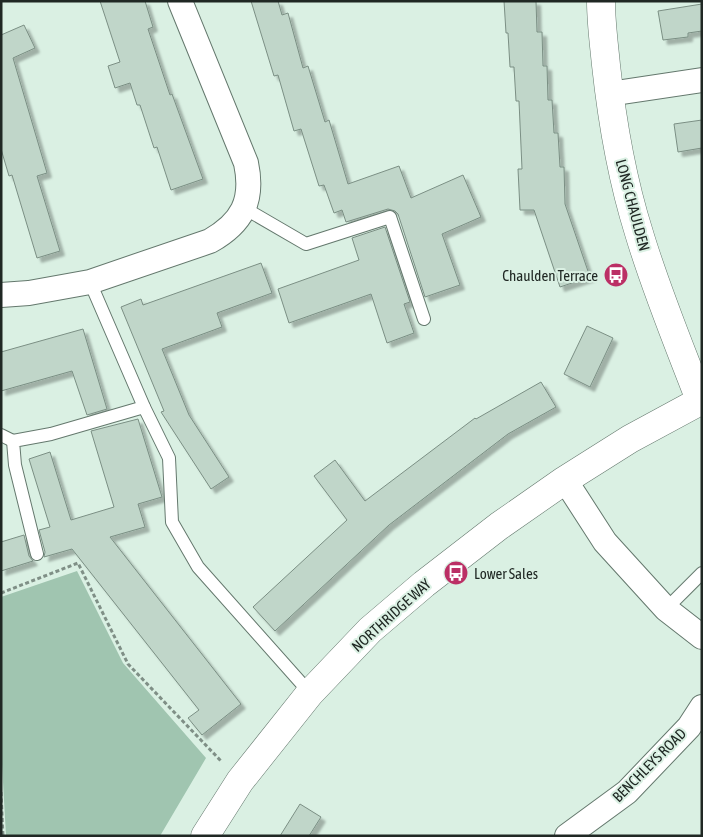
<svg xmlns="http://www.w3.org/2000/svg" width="703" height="837" viewBox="0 0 703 837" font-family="'Asap Condensed',sans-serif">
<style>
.green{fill:#a0c5b0}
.building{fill:#c0d6c9;stroke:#7b8f84;filter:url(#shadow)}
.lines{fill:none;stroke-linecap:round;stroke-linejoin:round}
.service-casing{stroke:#64786d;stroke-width:14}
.minor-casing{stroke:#64786d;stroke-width:26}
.tertiary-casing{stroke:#64786d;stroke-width:29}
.path{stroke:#7f8f86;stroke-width:3;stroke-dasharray:4 2.5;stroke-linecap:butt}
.service{stroke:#fff;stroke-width:12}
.minor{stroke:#fff;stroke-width:24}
.tertiary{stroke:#fff;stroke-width:28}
.labels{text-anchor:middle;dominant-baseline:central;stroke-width:4;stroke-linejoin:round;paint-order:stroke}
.street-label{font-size:15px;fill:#202824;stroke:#daf0e3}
.poi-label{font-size:15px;fill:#202824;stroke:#daf0e3;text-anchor:end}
</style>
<defs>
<filter id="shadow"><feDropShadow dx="4.5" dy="4.5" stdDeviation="1" flood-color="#0004"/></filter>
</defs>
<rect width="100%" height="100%" fill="#daf0e3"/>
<!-- green -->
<polygon class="green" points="77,571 123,663 206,758 160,836 6,836 1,746 1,597"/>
<!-- building -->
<g class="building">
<polygon points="100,1 145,1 153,27 148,29 170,95 172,94 203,179 171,190 157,147 154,148 140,105 137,105 130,83 115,88 108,66 120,62"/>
<polygon points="251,1 278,1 282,15 288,13 303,68 308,66 325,122 329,120 348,184 399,166 411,198 463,175 481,217 442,234 460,285 425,297 398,214 395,211 388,209 346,222 342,210 334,213 324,185 319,186 301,129 294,131 278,75 274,76"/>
<polygon points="504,1 536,1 537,32 542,32 543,66 547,66 548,100 552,100 554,133 558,133 560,167 564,167 565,204 590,277 560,287 534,210 520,210 518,169 522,169 519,101 516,101 514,67 510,67 508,33 506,33"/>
<polygon points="702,4 702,31 688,33 688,37 663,40 658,11"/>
<polygon points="24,25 35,48 13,58 47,173 37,176 60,251 37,258 12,175 9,176 1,149 1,35"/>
<polygon points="702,120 702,148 678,152 674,124"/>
<polygon points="385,227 410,302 404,304 414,333 387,343 371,294 289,323 278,289 359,260 352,238"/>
<polygon points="261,263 272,293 217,313 222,327 162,349 189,415 229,477 211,489 161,412 164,411 121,307 141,299 143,305"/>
<polygon points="587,326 613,338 590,387 564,374"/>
<polygon points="83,329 107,409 87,415 72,371 1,391 1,352"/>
<polygon points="541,382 556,407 508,434 389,525 275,631 253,607 347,520 314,476 335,460 365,501 475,418 476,419"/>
<polygon points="138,419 162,497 138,504 145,527 110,537 241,704 202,735 188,718 199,710 72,549 44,557 45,552 39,530 50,527 29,459 50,452 71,520 114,507 91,431"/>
<polygon points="24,535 29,556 33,561 1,571 1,542"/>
<polygon points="300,804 321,817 309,836 280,836"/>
</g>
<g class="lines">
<defs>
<g id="service">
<polyline points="244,208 306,244 390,217 424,319"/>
<polyline points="90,282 144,407 169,458 172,522 198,567 310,693"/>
<polyline points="1,435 13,441"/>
<polyline points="37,554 15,465 13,441 51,434 144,407"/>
<polyline points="666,609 702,573"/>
</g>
<g id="minor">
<polyline points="609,94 702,80"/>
<path d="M1,295L29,293L90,282L210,241C242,223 254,201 246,163L180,1"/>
<polyline points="565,480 605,542 666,609 702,637"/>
<polyline points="567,836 627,792 689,727 702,707"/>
</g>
<g id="tertiary">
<path d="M601,1C601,23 604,44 606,65C612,121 622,179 639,233C656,290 679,345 700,400"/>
<polyline points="205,836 240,781 310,693 370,630 424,584 499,526 565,480 630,439 702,400"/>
</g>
</defs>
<!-- service casing -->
<use href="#service" class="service-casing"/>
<!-- minor casing -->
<use href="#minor" class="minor-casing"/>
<!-- tertiary casing -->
<use href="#tertiary" class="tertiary-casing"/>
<!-- path -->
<g class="path">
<polyline points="1,593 78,563 128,664 221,761"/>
<polyline points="1,792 3,836"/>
</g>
<!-- service -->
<use href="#service" class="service"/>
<!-- minor -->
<use href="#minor" class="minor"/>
<!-- tertiary -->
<use href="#tertiary" class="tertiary"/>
</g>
<!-- icons -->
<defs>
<symbol id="bus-disc" viewBox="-11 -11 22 22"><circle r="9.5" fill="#bb2f65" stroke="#daf0e3"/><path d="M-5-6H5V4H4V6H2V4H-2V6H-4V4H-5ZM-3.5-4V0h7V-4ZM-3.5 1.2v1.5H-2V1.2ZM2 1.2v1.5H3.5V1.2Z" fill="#fff"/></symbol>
</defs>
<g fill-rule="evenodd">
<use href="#bus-disc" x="602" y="261" width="28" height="28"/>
<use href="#bus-disc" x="442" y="559" width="28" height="28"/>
</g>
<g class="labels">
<!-- street labels -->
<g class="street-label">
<text transform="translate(633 205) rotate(75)">LONG CHAULDEN</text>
<text transform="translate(391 615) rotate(-42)">NORTHRIDGE WAY</text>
<text transform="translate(649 765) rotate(-45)">BENCHLEYS ROAD</text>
</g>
<!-- poi labels -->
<g class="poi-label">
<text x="598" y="275">Chaulden Terrace</text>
<text x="474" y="573" text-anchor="start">Lower Sales</text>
</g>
</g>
<!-- border -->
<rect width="703" height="837" fill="none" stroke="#202824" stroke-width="5"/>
</svg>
